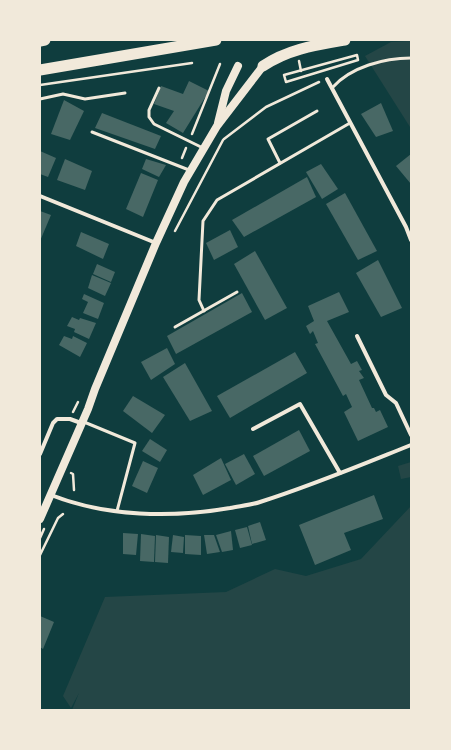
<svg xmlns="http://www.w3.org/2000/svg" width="451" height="750" viewBox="0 0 451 750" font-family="Raleway,sans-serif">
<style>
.green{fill:#244646}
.building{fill:#486865}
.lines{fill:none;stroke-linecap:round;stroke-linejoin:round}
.path{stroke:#f1e9da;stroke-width:2.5}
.service{stroke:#f1e9da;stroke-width:3}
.minor{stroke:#f1e9da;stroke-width:4}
.secondary{stroke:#f1e9da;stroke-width:8}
.trunk{stroke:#f1e9da;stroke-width:11}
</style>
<rect width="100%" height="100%" fill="#0f3d3e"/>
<!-- green -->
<g class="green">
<polygon points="411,41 411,127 410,127 365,56 391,42"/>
<polygon points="411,462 411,477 401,479 398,466"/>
<polygon points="411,506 411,710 72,710 79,693 71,708 63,696 105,597 226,592 275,569 306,576 361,559"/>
</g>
<!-- building -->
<g class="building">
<polygon points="189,81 209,91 183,133 166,123 174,111 154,104 161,86 183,94"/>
<polygon points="64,100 84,111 70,140 51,134"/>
<polygon points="381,103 393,131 376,137 361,114"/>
<polygon points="102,113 161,136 155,149 95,128"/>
<polygon points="40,151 56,158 48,177 40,174"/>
<polygon points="411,154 411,184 396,166"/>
<polygon points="65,159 92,171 85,190 57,180"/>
<polygon points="146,159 166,165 159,177 142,169"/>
<polygon points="321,164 338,189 322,199 306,172"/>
<polygon points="141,173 158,180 143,217 126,209"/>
<polygon points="307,177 316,197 244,237 232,220"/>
<polygon points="345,193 377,251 358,260 326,204"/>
<polygon points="40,211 51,215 40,241"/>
<polygon points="230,230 238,247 214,260 206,243"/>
<polygon points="81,232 109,244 103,259 76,246"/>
<polygon points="255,251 287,308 265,320 234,264"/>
<polygon points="378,260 402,308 381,317 356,273"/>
<polygon points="97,264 115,272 111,282 93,274"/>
<polygon points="92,275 111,283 105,296 88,288"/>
<polygon points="339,292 349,312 327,321 351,364 357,361 362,370 359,371 364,378 359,380 372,408 374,408 376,412 380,410 388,427 358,441 344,412 352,407 346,394 343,396 315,344 318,343 313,331 310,334 306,326 314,321 308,306"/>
<polygon points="242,293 252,312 176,354 167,336"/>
<polygon points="84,294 104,303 98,319 83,313 88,302 82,299"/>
<polygon points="72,317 79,320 80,318 96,323 89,339 74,332 75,329 67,326"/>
<polygon points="64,336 72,339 73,336 87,343 80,357 59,345"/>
<polygon points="167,348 175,364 151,380 141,362"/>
<polygon points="295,352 307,373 230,418 217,396"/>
<polygon points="185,363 212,411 190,421 163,377"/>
<polygon points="133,396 165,415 152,433 123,411"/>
<polygon points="299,430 310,451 264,476 253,456"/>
<polygon points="150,439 167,450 160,462 142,451"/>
<polygon points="244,454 255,474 236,485 225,464"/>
<polygon points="221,458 231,480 203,495 193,475"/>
<polygon points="143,461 158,468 147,493 132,486"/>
<polygon points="374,495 383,519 344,533 351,550 315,565 299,525"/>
<polygon points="260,522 266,540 252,544 248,526"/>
<polygon points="247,527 252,545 240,548 235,530"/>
<polygon points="231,531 233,550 222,552 216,535"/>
<polygon points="123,533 138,534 136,555 123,554"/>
<polygon points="141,534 155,536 154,562 140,561"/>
<polygon points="156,535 169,537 168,563 155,562"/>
<polygon points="173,535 184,537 183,553 171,552"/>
<polygon points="185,535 201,536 201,555 185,554"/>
<polygon points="204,535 214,535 220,552 207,554"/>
<polygon points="40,616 54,622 43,649 40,647"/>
</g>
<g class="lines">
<!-- path -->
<g class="path">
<polygon points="357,55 358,60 286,82 284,75"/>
<polyline points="299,61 301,71"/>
<polyline points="40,85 192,63"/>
<polyline points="192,134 220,64"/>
<polyline points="224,139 266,107 319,82"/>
<polyline points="182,158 186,148"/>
<polyline points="175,231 223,140"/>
<polyline points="73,412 78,402"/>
<polyline points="71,473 73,474 74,490"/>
<polyline points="40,538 44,529"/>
<polyline points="40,555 58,518 63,514"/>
</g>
<!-- service -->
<g class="service">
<path d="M333,87C351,67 384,58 411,58"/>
<polyline points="159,88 149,110 149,117 154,124 203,148"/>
<polyline points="40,99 63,94 85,99 125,93"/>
<polyline points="92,132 189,170"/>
<polyline points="280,163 268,139 317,111"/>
<polyline points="204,311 199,300 203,221 217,200 350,123"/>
<polyline points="175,327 237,292"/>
<polyline points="84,422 135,443 117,511"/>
</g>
<!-- minor -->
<g class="minor">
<polyline points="327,79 406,227 411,240"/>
<polyline points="40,196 156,243"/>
<polyline points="357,336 386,395 396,403 411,435"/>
<polyline points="253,429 300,404 340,473"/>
<polyline points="40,454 53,423 57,419 70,419 81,423"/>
<path d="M51,495C107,517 172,518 230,508C240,506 251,505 260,502C311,486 361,465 411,445"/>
</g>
<!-- secondary -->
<g class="secondary">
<polyline points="218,123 226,91 238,66"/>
<polyline points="40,519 88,409 95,389 156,243 184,182 217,126 263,66"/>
</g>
<!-- trunk -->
<g class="trunk">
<polyline points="40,41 45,40"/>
<path d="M263,66C288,49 316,45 345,40"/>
<polyline points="40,70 216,40"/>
</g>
</g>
<!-- border -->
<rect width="451" height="750" fill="none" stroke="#f1e9da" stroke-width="82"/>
</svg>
